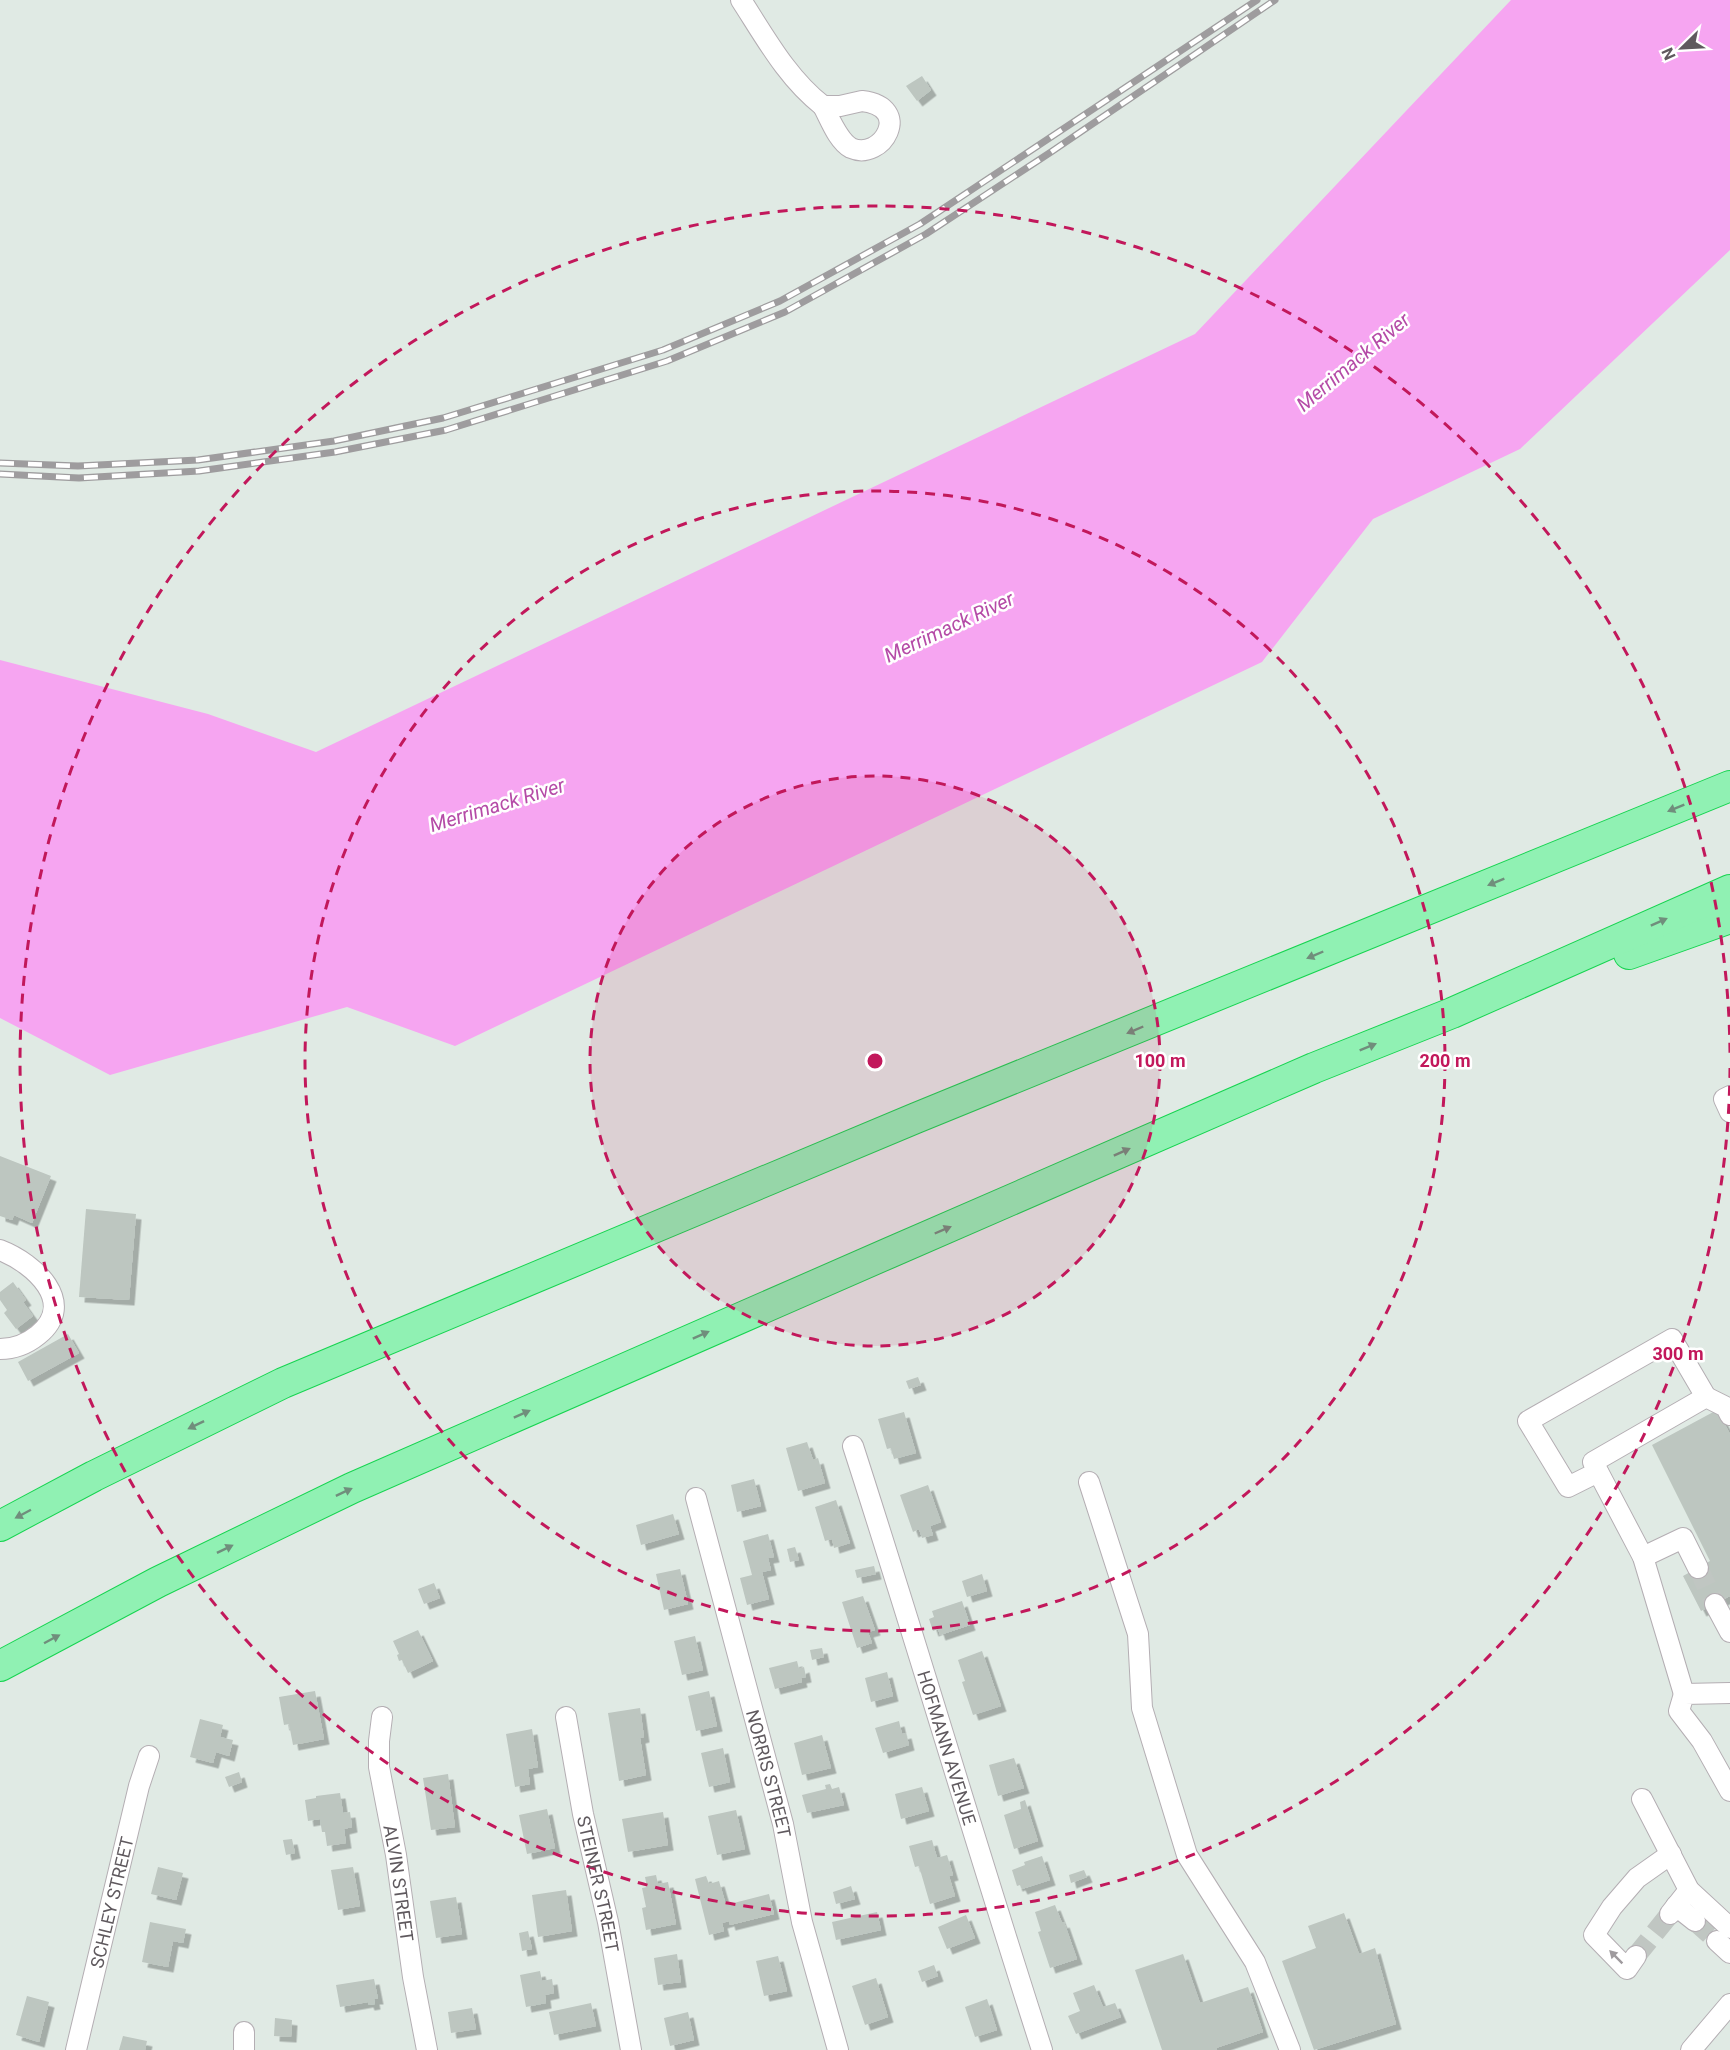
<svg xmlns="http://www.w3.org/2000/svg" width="1730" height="2050" viewBox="0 0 1730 2050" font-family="Roboto,sans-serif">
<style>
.water{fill:#f6a5f1}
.building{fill:#bdc6c0;filter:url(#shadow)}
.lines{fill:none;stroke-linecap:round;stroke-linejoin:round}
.minor-tunnel{stroke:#c0c6c2;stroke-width:20;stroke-dasharray:20 10;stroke-linecap:butt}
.minor-casing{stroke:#b4aeb3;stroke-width:22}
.highway-casing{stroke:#16d450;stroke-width:32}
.minor{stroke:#fff;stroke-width:20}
.highway{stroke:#90f1b3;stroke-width:30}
.rail-casing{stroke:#9e9c9e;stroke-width:7}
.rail{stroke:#fff;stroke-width:4.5;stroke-dasharray:14;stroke-linecap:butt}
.oneway{fill:#708e7c}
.oneway2{fill:#9f9b9e}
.ring{fill:none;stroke:#c2185b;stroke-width:3;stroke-dasharray:10 8}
.labels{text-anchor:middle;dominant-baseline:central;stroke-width:5;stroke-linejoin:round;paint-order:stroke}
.street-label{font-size:18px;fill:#5f595e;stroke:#fff}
.water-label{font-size:20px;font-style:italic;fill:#b54ba7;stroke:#fff}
.centre{fill:#c2185b;stroke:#fff;stroke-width:3}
.ring-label{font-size:18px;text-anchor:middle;font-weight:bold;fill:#c2185b;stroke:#fff;stroke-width:5;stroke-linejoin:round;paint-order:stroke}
</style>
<defs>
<filter id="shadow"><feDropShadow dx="5.5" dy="5.5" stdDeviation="0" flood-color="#0004"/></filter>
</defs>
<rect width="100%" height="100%" fill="#e0eae4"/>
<!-- water -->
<polygon class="water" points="1511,0 1730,0 1730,250 1520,449 1373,519 1262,662 455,1046 347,1007 110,1075 0,1018 0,660 208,714 316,752 1195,334"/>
<!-- building -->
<g class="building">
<polygon points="922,76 931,90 917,101 906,86"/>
<polygon points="0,1156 51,1176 32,1223 14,1215 12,1220 0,1216"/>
<polygon points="86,1209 136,1214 129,1300 79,1297"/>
<polygon points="13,1282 26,1300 23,1302 33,1316 16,1329 4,1313 7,1310 0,1300 0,1292"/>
<polygon points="68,1334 79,1353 28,1381 18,1362"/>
<polygon points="918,1377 921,1385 909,1389 906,1381"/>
<polygon points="1717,1410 1730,1434 1730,1596 1701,1611 1683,1576 1710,1561 1652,1445"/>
<polygon points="904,1412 916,1453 894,1459 891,1448 887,1449 878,1419"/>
<polygon points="807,1442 813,1460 818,1458 825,1483 798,1491 786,1448"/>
<polygon points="754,1479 761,1506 737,1512 731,1485"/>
<polygon points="928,1485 941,1522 930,1526 933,1535 922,1538 919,1529 913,1532 900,1495"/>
<polygon points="836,1500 850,1543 834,1548 832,1539 825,1541 815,1507"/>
<polygon points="673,1514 679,1534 641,1545 636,1525"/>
<polygon points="768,1534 774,1557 768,1558 771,1570 762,1572 769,1599 747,1605 740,1578 752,1575 743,1541"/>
<polygon points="795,1547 799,1560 790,1562 787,1549"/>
<polygon points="874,1566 876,1574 857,1578 855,1570"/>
<polygon points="680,1569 688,1604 664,1610 656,1574"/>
<polygon points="982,1574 987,1591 967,1597 962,1581"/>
<polygon points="434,1583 440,1598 424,1604 418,1589"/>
<polygon points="863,1596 875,1630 868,1632 872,1643 857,1648 842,1602"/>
<polygon points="962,1601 970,1625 940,1635 938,1629 933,1631 929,1619 934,1617 932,1611"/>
<polygon points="418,1630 433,1661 408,1673 402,1660 399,1661 397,1655 399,1654 393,1641"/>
<polygon points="695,1636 703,1670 682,1675 674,1641"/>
<polygon points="822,1648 824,1657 812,1660 810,1650"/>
<polygon points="982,1651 1001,1706 973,1715 962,1682 965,1681 958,1660"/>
<polygon points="797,1661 799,1669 804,1667 806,1677 801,1678 802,1682 775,1689 769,1668"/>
<polygon points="887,1672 893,1696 871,1702 865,1678"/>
<polygon points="315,1691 324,1739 293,1745 289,1724 284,1725 279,1697"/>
<polygon points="709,1691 717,1726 696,1731 688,1696"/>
<polygon points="640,1708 644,1737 640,1738 646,1775 619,1781 608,1713"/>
<polygon points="200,1719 223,1725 220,1737 233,1740 229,1756 216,1752 213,1763 190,1757"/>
<polygon points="899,1721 902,1734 906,1733 909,1745 883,1753 875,1728"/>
<polygon points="532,1729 538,1767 528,1769 530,1784 515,1787 506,1734"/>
<polygon points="822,1735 831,1768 802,1775 794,1743"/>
<polygon points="723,1748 730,1782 709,1787 701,1753"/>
<polygon points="1014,1758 1024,1788 998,1796 989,1765"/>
<polygon points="239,1772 242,1782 229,1787 225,1777"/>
<polygon points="448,1774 455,1827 431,1830 423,1778"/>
<polygon points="830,1784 832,1789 839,1787 844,1805 807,1813 802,1795 826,1789 825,1785"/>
<polygon points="922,1787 929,1811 901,1819 895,1794"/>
<polygon points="340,1793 343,1813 350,1812 352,1827 344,1829 346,1843 327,1846 325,1832 322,1832 320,1819 308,1821 305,1800 316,1798 316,1796"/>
<polygon points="1025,1800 1038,1841 1014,1849 1004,1815 1021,1809 1020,1802"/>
<polygon points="547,1809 555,1848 527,1854 519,1815"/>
<polygon points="736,1810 745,1849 717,1855 708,1816"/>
<polygon points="663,1812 668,1845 628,1852 622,1819"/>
<polygon points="292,1839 295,1853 286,1855 283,1840"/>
<polygon points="932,1840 937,1858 947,1855 953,1875 949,1876 955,1896 930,1904 919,1866 915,1867 909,1846"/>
<polygon points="1042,1856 1050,1880 1022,1889 1020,1885 1017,1886 1012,1870 1025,1865 1024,1862"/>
<polygon points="158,1867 183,1873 176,1900 151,1894"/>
<polygon points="353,1867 360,1906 338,1910 331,1870"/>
<polygon points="1084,1870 1087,1877 1071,1883 1069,1875"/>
<polygon points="656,1875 658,1884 668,1882 676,1924 646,1930 642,1908 646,1907 642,1888 647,1887 645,1877"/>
<polygon points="706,1876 709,1884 719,1881 726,1905 769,1894 774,1914 730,1925 729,1921 722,1923 724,1931 709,1935 695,1879"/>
<polygon points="851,1886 855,1899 836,1904 833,1892"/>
<polygon points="566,1890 572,1931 538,1937 532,1895"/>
<polygon points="456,1897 462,1934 436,1938 430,1901"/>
<polygon points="1055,1905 1062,1923 1064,1922 1077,1959 1050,1968 1038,1932 1041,1931 1035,1912"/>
<polygon points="877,1912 881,1930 836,1940 832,1922"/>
<polygon points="1344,1913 1359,1954 1375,1948 1396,2024 1314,2050 1282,1961 1316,1948 1308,1926"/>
<polygon points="966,1915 975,1938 947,1949 938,1927"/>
<polygon points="150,1922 186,1929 183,1943 173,1941 168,1967 142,1962"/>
<polygon points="528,1931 532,1949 522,1951 519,1933"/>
<polygon points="677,1954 681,1982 658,1985 654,1958"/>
<polygon points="1183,1954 1200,2003 1248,1987 1263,2032 1216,2048 1217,2050 1162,2050 1135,1970"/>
<polygon points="778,1956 787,1991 764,1996 756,1961"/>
<polygon points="934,1965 938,1976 922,1982 918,1971"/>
<polygon points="540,1971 542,1981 552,1979 554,1993 545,1995 546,2003 526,2007 520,1975"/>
<polygon points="876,1978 888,2017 865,2025 852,1986"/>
<polygon points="374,1979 378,1999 374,1999 375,2004 369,2005 368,2002 340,2007 336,1985"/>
<polygon points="1094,1985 1103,2007 1115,2003 1121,2017 1076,2034 1068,2016 1080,2011 1073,1993"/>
<polygon points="27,1996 49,2002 39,2042 16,2035"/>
<polygon points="987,1999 997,2030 975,2037 965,2007"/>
<polygon points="591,2003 596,2026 554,2035 549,2012"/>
<polygon points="472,2008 476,2029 451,2033 448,2012"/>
<polygon points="688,2012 694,2040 670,2046 664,2018"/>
<polygon points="275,2018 292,2020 291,2037 274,2036"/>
<polygon points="123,2036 147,2041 145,2050 119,2050"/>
</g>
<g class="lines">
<!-- minor-tunnel -->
<g class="minor-tunnel">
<polyline points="1698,1568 1715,1604"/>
<polyline points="1695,1921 1717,1941"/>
<polyline points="1636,1956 1670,1914"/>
</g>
<defs>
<g id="minor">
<path d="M741,0C765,37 787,78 823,106"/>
<path d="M862,101C914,107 882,162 851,148C838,141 830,119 823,106H840Z"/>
<polyline points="1730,1096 1724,1099 1730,1112"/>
<path d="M0,1250C34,1263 78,1303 38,1335C27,1344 15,1349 0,1349"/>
<path id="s1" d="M853,1446C918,1647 977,1849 1042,2050"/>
<polyline points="1598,1472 1568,1487 1528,1421 1672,1339 1706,1397"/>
<polyline points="1089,1482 1138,1634 1142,1708 1187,1855 1255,1962 1290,2050"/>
<path id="s2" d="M696,1498L783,1824L802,1922L838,2050"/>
<polyline points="1643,1557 1683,1538 1698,1568"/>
<polyline points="1715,1604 1730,1632"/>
<polyline points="1730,1693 1684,1694 1679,1711 1702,1741 1730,1791"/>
<polyline points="1684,1694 1643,1557 1593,1462 1706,1397 1726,1407 1730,1415"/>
<path id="s3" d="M382,1717L379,1741V1767L396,1855L413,1977L427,2050"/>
<path id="s4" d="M566,1717L583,1814L608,1922L631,2050"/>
<polyline points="1642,1799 1689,1890 1730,1928"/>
<polyline points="1676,1906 1695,1921"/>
<polyline points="1670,1914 1689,1890"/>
<polyline points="1717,1941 1730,1953"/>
<polyline points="1636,1956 1627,1969 1594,1935 1612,1907 1637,1878 1671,1854"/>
<path id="s5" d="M76,2050L139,1786L149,1756"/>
<polyline points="244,2050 244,2032"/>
<polyline points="1691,2050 1730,2004"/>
</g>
<g id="highway">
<polyline points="1629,954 1730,918"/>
<polyline points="0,1526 94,1476 283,1383 916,1118 1730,786"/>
<polyline points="0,1666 158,1582 352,1488 889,1253 1314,1068 1452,1013 1730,890"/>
</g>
</defs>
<!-- minor casing -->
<use href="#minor" class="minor-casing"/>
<!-- highway casing -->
<use href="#highway" class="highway-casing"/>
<!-- minor -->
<use href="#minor" class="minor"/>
<!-- highway -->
<use href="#highway" class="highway"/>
<defs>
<g id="rail">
<polyline points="0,463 78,466 198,460 334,441 443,418 663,350 780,301 920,224 1257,0"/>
<polyline points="0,474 79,478 199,471 335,452 446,430 667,361 785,312 926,234 1051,152 1275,0"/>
</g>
</defs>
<!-- rail casing -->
<use href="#rail" class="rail-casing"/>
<!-- rail -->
<use href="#rail" class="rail"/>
</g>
<!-- one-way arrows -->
<defs><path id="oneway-solid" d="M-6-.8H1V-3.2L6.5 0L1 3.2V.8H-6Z" transform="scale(1.5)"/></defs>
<g class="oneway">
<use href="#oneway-solid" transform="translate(1676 808) rotate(158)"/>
<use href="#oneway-solid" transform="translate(1496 882) rotate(158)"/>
<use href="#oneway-solid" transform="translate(1659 922) rotate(-24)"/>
<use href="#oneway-solid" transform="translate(1315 955) rotate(157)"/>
<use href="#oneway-solid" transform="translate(1135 1030) rotate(157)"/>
<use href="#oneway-solid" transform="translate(1368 1047) rotate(-22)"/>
<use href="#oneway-solid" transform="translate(1122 1152) rotate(-24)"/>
<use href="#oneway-solid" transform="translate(943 1230) rotate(-23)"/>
<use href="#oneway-solid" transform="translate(701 1335) rotate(-24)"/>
<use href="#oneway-solid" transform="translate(522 1414) rotate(-24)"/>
<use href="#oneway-solid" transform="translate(196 1425) rotate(154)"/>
<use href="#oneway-solid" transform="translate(344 1492) rotate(-25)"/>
<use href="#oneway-solid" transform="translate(23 1514) rotate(152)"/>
<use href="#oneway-solid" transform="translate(225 1549) rotate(-26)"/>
<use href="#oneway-solid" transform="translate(52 1639) rotate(-28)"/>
</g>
<use class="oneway2" href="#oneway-solid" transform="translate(1616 1957) rotate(-135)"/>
<!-- distance rings -->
<circle cx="875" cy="1061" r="285" fill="#c2185b" fill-opacity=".12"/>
<g class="ring">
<circle cx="875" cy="1061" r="285"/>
<circle cx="875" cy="1061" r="570"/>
<path d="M1730 1068A855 855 0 1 1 1730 1054"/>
</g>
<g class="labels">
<!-- street labels -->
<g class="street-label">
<text stroke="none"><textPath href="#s1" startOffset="316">HOFMANN AVENUE</textPath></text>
<text stroke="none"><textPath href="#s2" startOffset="285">NORRIS STREET</textPath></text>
<text stroke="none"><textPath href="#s3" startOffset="168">ALVIN STREET</textPath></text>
<text stroke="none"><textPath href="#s4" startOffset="170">STEINER STREET</textPath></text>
<text stroke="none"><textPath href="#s5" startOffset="152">SCHLEY STREET</textPath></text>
</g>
<!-- water labels -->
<g class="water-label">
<text transform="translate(1353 362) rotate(-40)">Merrimack River</text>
<text transform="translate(949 627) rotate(-25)">Merrimack River</text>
<text transform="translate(497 805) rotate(-17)">Merrimack River</text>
</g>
</g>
<circle cx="875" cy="1061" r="9" class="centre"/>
<g class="ring-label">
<text x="1160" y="1067">100 m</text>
<text x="1445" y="1067">200 m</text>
<text x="1678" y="1360">300 m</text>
</g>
<!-- north arrow -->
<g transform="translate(1682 48) rotate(246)" stroke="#ffffff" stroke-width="4.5" paint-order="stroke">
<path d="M0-4.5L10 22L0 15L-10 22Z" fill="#5f595e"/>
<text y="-9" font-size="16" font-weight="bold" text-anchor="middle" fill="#5f595e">N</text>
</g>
</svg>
